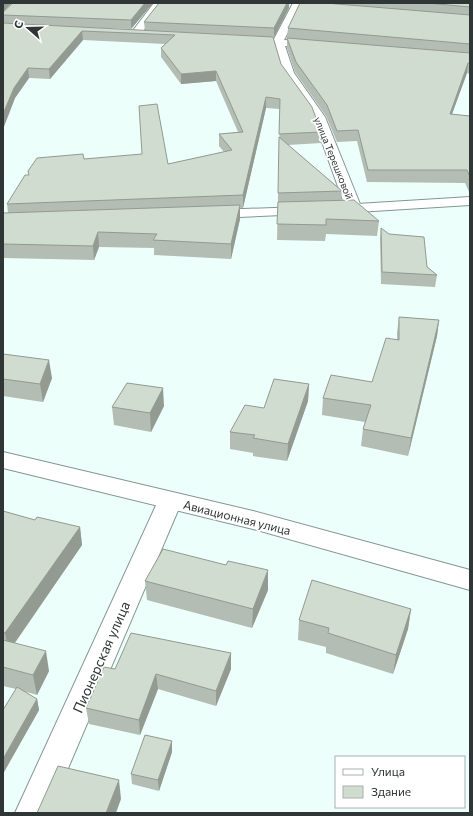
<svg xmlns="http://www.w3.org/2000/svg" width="473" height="816" viewBox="0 0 473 816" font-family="Commissioner,sans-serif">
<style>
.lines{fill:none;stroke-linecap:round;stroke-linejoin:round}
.service-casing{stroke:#849692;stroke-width:2}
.minor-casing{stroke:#849692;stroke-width:2}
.secondary-casing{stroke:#849692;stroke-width:2}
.service{fill:#fff;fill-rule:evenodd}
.minor{fill:#fff;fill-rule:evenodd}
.secondary{fill:#fff;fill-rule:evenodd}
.wall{fill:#b3bdb3}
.shaded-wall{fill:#929a92}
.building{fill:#d0dcd0;stroke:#929a92}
.labels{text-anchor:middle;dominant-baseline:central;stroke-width:3.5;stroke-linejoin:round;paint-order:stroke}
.far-street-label{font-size:10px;fill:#2f3635;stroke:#fff}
.street-label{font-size:12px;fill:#2f3635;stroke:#fff}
.near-street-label{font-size:14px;fill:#2f3635;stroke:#fff}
</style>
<rect width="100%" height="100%" fill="#ecfffb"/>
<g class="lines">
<defs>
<g id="service">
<polygon points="470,197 470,205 341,213 335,209 341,205"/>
<polygon points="301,207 307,211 305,214 217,218 211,214 217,210"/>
</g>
<g id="minor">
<polygon points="154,3 164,3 140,35 132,35 131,33"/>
<polygon points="293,3 303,3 284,40 317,42 322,45 317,48 285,46 294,73 325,117 362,209 360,212 348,212 346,209 313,117 282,73 274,45 244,43 239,40 244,37 274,39"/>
<polygon points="170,493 179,495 182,501 49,813 15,813 158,501 161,495"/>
</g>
<polygon id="secondary" points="3,452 253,511 470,570 470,590 253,529 3,468"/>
</defs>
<!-- service casing -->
<use href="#service" class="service-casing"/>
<!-- minor casing -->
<use href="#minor" class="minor-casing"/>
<!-- secondary casing -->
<use href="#secondary" class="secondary-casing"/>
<!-- service -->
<use href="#service" class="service"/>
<!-- minor -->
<use href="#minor" class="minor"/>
<!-- secondary -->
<use href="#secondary" class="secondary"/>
</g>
<!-- wall -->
<g class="wall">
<polygon points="3,3 12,3 5,9 153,3 131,29 75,27 145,31 144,22 159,3 289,3 289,8 274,37 273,37 281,64 321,132 321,143 288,145 342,191 341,200 379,221 377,236 326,234 325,241 277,240 280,109 266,108 243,208 240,208 240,219 231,259 154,255 154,248 99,247 94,260 3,258 3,213 8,213 7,204 29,175 28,171 84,159 168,164 224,152 219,146 219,134 238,132 216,81 181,84 161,57 161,48 165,44 83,40 50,79 29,78 15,98 3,129"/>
<polygon points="325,3 470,3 470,74 467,73 452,114 470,116 470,194 465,183 367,182 357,141 337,142 326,116 295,72 287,48 287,38 353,43 287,38 288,28"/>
<polygon points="381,228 437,275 435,287 381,284 380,238"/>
<polygon points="399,317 439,320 437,336 408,456 361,446 363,429 365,422 322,415 323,398 372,382 397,340 397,333"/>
<polygon points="3,354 52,378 43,402 3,396"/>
<polygon points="309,384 308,401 287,461 253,456 253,453 230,449 230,432 264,408"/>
<polygon points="164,406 151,432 114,425 112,407"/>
<polygon points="3,511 35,520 80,527 82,545 15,643 49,671 37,695 23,691 37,699 39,710 4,772 3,772 3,710 16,689 3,686"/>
<polygon points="145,581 268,590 252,628 147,600"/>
<polygon points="411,609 408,629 393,674 326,653 326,647 298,640 299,620"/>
<polygon points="231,653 231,669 216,706 158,689 140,735 89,724 86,708 115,669"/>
<polygon points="172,752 159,791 132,784 131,774"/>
</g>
<!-- shaded-wall -->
<g class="shaded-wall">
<polygon points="3,3 12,3 3,12"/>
<polygon points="145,3 153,3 131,29 131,20"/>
<polygon points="287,3 289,3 289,8 274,37 274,28"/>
<polygon points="82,31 83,40 50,79 49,69"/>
<polygon points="468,63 467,73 448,125 450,114"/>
<polygon points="28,68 29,78 15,98 3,129 3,114 14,88"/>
<polygon points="216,71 216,81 181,84 181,74"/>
<polygon points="266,97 266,108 243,208 243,195"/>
<polygon points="240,205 240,219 231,259 231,244"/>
<polygon points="98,232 99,247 94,260 93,246"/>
<polygon points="439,320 437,336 408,456 411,438"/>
<polygon points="49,360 52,378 43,402 40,384"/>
<polygon points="309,384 308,401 287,461 288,444"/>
<polygon points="163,388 164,406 151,432 150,413"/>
<polygon points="80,527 82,545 9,651 5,633"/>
<polygon points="268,570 268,590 252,628 253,609"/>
<polygon points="411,609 408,629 393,674 396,655"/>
<polygon points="46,651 49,671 37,695 33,675"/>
<polygon points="231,653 231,669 216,706 216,691"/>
<polygon points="156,674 158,689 140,735 139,720"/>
<polygon points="37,699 39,710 4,772 3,768 3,759"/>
<polygon points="172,741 172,752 159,791 158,780"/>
<polygon points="119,780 121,799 116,813 106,813"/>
</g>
<!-- building -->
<g class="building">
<polygon points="13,3 145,3 131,20 3,15 3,12"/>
<polygon points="159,3 287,3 274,28 144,22"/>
<polygon points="300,3 325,3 470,15 470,44 288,28"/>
<polygon points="427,3 470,3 470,7"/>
<polygon points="3,23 273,37 281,64 312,107 321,132 279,134 280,99 266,97 243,195 7,204 25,175 29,175 28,171 37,158 83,154 84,159 142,154 139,106 157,104 168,164 232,150 219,134 243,132 216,71 181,74 161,48 175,35 82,31 49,69 28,68 14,88 3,114"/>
<polygon points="287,38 470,53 470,63 468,63 450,114 470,116 470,177 467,170 368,170 358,130 337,131 327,105 296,62"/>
<polygon points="279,137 342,191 278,193"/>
<polygon points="354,200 379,221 326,219 326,225 277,224 278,202"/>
<polygon points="240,205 231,244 153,240 157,234 98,232 93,246 3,244 3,213"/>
<polygon points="381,228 389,234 424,237 427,267 437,275 382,272"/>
<polygon points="399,317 439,320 411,438 363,429 371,405 323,398 331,375 372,382 386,338 399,340"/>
<polygon points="3,354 49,360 40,384 3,379"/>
<polygon points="274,379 309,384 288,444 253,438 255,435 230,432 245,405 264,408"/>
<polygon points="127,383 163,388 150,413 112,407"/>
<polygon points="3,511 35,520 37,517 80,527 5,633 3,632"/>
<polygon points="163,549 226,565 228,561 268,570 253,609 145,581"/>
<polygon points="312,580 411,609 396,655 328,633 329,628 299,620"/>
<polygon points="131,633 231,653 216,691 156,674 139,720 86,708 104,667 115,669"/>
<polygon points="3,640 46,651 33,675 3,667"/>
<polygon points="17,687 37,699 3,759 3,710"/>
<polygon points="145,735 172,741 158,780 131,774"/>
<polygon points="58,766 119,780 106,813 37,813"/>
</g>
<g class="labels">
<!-- far-street labels -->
<g class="far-street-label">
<text transform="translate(334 158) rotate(68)">улица Терешковой</text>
</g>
<!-- street labels -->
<g class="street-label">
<text transform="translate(237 517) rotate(14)">Авиационная улица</text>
</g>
<!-- near-street labels -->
<g class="near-street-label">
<text transform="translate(101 657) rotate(-66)">Пионерская улица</text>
</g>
</g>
<!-- border -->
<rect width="473" height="816" fill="none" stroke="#2f3635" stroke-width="8"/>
<!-- legend -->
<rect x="335" y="756" width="130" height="52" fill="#ffffff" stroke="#acafae"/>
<rect x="343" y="769" width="20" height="6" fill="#ffffff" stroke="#acafae"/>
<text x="371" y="776" font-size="12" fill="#2f3635">Улица</text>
<rect x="343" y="786" width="20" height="12" fill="#d0dcd0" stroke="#acafae"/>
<text x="371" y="796" font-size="12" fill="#2f3635">Здание</text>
<!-- north arrow -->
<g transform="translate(28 28) rotate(290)" stroke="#ffffff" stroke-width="3" paint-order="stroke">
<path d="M0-3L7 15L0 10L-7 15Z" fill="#2f3635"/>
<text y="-6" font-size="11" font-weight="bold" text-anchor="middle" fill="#2f3635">С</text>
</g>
</svg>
